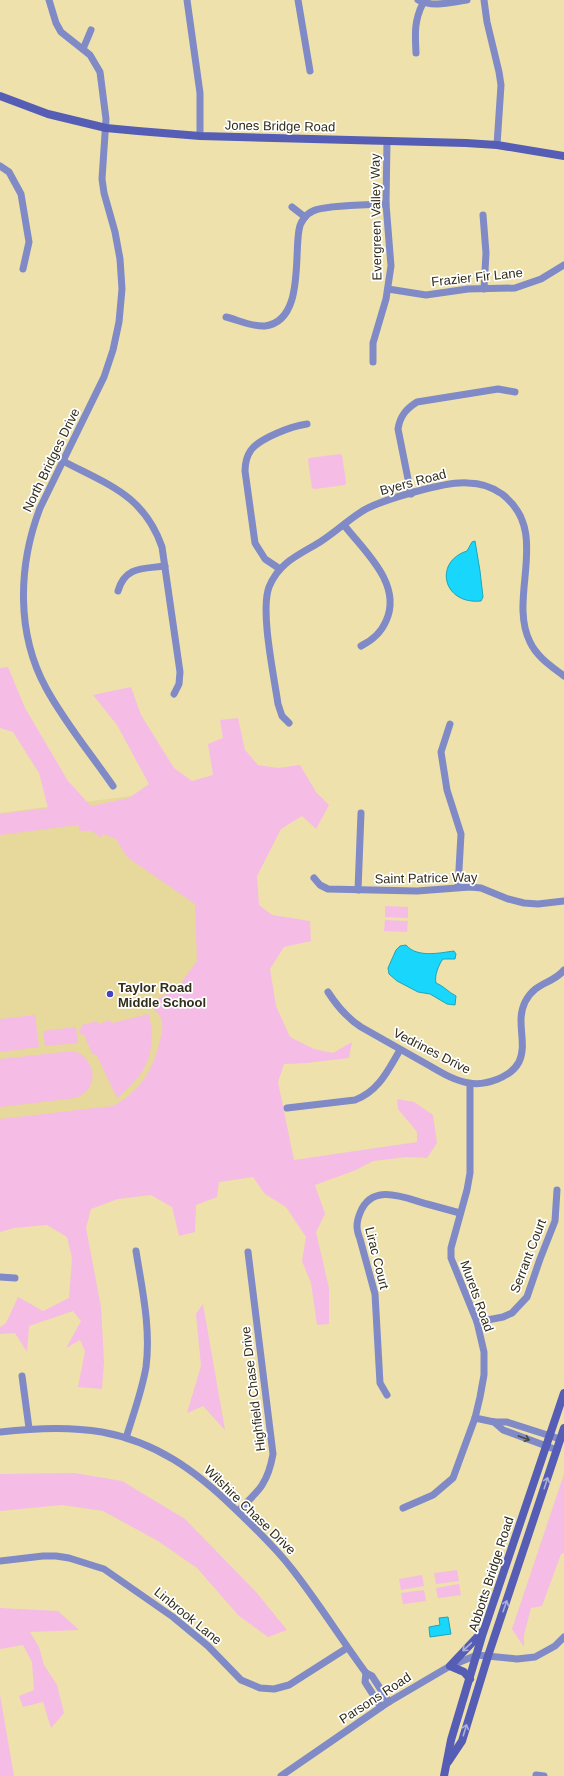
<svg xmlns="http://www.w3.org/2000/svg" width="564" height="1776" viewBox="0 0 564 1776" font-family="Arial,sans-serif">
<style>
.built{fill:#e7d89b}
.green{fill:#f5bce6}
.water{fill:#19d7fc;stroke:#20a4b8}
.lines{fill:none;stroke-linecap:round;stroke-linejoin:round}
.street{stroke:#808ac6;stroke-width:7}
.secondary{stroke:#555db5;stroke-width:8}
.oneway{stroke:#49494c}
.oneway2{stroke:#aaaeda}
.poi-dot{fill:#4445ba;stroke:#fff;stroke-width:1.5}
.labels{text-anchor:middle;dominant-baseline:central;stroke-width:3.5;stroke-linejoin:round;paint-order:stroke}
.street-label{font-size:13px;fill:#322d18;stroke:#fff}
.poi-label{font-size:13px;font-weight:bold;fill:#322d18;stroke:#fff;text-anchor:start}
</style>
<rect width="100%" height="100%" fill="#eee1ac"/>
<!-- built -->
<polygon class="built" points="192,788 246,1175 0,1212 0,813"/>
<!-- green -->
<g class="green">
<polygon points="340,454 342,455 346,482 345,485 314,489 312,488 308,460 309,458"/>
<path d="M8,667L25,708L68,781L91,806L129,798L149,784L117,725L93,695L131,687L141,715L174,768L192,781L213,775L208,744L223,738L220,720L238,718L245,750L258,765L278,768L300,765L316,792L329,805L316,829L302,816L281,829L257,876L259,905L272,915L310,921L311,941L284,947L270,969L276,1006L290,1037L314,1049L333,1053L352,1042L349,1058L306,1063L284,1064L278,1082L294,1160L417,1142V1132L398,1109L397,1099L414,1102L433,1115L437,1143L427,1158L407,1157L373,1161L356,1170L315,1185L325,1214L316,1232L329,1288V1324L317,1325L311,1283L302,1261L306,1237L286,1207L265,1194L253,1177L219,1182L217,1197L196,1205L195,1232L179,1236L172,1207L151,1195L118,1199L91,1209L86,1228L101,1307L104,1362L102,1389L78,1387L85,1351L80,1340L66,1348L81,1321L73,1311L29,1326L27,1352L15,1333L0,1334V1327L6,1323L18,1297L43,1311L69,1298L72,1258L67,1237L47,1225L14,1228L0,1232V1119L113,1106C141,1091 153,1070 160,1040C162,1032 164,1023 160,1016C157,1012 152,1008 149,1004L178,987L197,961L195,904L127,857L116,839L103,834L100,838C95,831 89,830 80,831L78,825L0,835V814L48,808L39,773L13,732L0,728V668Z"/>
<polygon points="385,906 408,907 408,918 385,917"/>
<polygon points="385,920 408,921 407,932 384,931"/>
<path d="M149,1014C157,1053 147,1074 117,1098L96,1054L93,1055L84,1035L79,1033L82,1025L97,1021L99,1024L110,1020L112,1023Z"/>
<polygon points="35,1015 39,1047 0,1052 0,1019"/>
<polygon points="76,1027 78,1043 45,1046 43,1031"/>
<path d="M73,1051C93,1056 100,1082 83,1094C78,1098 73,1098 68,1099L0,1107V1059Z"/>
<polygon points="203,1304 225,1430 203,1406 187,1413 201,1366 196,1314"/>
<polygon points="74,1473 122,1481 185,1519 256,1592 287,1630 268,1637 239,1616 197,1568 158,1541 103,1511 62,1505 0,1511 0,1474"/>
<polygon points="564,1474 564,1553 561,1554 542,1606 531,1608 524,1635 524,1647 512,1629"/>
<polygon points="457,1570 459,1581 436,1584 434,1573"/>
<polygon points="422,1575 424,1586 401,1590 399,1579"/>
<polygon points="459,1584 461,1595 438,1598 436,1588"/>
<polygon points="424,1590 426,1601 403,1604 401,1593"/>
<polygon points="0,1608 58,1611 79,1630 30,1632 39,1647 44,1665 57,1685 64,1713 51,1728 43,1702 23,1707 19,1696 34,1690 32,1662 23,1645 0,1649"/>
<polygon points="0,1695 14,1776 0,1776"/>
</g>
<!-- water -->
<g class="water">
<path d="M475,541L480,571L483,597L481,601C443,605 433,562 467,551L472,542Z"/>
<path d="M406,945C417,958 439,953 454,951L456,954L455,959H443C439,964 434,976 436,983C444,986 448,992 456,996L455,1005L447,1004L430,994L418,992L397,981L389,974L388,968L396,950L400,946Z"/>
<polygon points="448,1617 451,1634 430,1637 429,1627 440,1625 439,1618"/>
</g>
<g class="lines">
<!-- street -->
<g class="street">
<path d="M49,0L56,23L61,32L90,55L100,72L106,119L102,179L104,193L115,232L120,259L122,289L119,322L113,350L104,377L40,508C18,566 16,633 46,688C65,723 91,754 113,786"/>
<polyline points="187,0 200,93 200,136"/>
<polyline points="298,0 310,71"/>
<path d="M418,0C433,8 452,2 467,0"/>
<polyline points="484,0 487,22 499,72 501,85 497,145"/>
<polyline points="83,49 91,30"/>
<path d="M416,53C415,33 414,21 423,3"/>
<polyline points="0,166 9,172 21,194 29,242 23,269"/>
<polyline points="292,207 305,217"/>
<polyline points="483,215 486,253 484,289"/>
<polyline points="388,289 426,295 468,289 515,288 541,279 564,265"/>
<path d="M226,317C238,320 252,327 265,326C304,321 294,257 299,230C300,222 306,214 313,211C325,205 370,205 386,204"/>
<polyline points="373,362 373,343 386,299 391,266 386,204 387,141"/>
<path d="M63,461C108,485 144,495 162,547L180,672L179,684L174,694"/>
<path d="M411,494L398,429C400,416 406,409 417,402L498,389L515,392"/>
<path d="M344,525C364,551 403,584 386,621C381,633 373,640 361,646"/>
<path d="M280,569L265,559L255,543L245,471C245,464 246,457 251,450C260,438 292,426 307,424"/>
<path d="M118,591C125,566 143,569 165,566"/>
<path d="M289,723L282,716L278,704C274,676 260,611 269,587C279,562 299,555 320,542C334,533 347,521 361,512C379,500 447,481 468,483C480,483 492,487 502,494C552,532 507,596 530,642C537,657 551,666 564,676"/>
<polyline points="450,724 441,752 447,790 461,834 458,887"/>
<polyline points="314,878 320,885 328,889 417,891 470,887 481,888 508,899 524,903 538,904 564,901"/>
<polyline points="358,890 361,813"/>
<path d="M328,992C337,1006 347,1018 361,1027C384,1040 407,1053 430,1066C442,1073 455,1081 469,1083C486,1086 511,1077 519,1062C528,1043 515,1022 525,1002C536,981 553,984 564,970"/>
<path d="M287,1108L355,1100C379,1091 388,1070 400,1050"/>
<polyline points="0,1277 15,1278"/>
<polyline points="477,1322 503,1317 512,1313 527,1297 540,1259 555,1221 557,1190"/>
<polyline points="22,1376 29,1428"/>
<path d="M387,1395L380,1383L375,1294L360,1239C356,1229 356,1223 360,1213C372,1182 405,1198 427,1204C438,1207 449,1210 460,1213"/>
<polyline points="475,1418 494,1422 507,1422 560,1439"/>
<polyline points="494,1422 503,1430 557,1450"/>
<path d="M0,1432C34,1428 68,1426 102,1432C156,1442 195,1470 234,1508C254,1527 275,1547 292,1569C318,1602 341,1639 366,1673L365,1682L381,1707"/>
<path d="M126,1438C133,1415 142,1391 146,1367C151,1328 142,1289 136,1251"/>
<polyline points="403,1508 433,1495 453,1478 475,1418 480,1397 484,1375 484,1352 477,1322 451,1258 451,1248 467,1190 470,1173 470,1084"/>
<path d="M238,1511C259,1491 268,1483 273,1454L248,1252"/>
<polyline points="0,1561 43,1556 56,1556 69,1558 104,1569 173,1617 208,1646 241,1680 260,1688 274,1689 289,1685 347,1648"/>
<polyline points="366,1673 372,1676 389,1702"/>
<polyline points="536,1775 544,1776"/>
<polyline points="281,1776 387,1703 450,1666 477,1655 517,1659 535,1657 555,1646 564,1637"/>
</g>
<!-- secondary -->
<g class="secondary">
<polyline points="0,96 48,114 106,128 138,131 200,136 466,143 497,145 564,156"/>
<polyline points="470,1679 464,1672 450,1666 483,1631"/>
<polyline points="448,1762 462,1741 488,1656 564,1428"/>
<polyline points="444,1776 451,1740 482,1636 564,1393"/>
</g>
</g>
<!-- one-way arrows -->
<defs><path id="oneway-shaft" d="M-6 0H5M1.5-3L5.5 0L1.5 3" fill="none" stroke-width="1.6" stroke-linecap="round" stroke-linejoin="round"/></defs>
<use class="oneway" href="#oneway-shaft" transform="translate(524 1438) rotate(20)"/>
<g class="oneway2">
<use href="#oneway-shaft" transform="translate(546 1483) rotate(-72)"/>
<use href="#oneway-shaft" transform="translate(505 1606) rotate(-71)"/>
<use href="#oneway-shaft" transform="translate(467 1647) rotate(137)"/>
<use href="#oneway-shaft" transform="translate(465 1730) rotate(-73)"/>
</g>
<!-- markers -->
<circle class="poi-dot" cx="110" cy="994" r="4"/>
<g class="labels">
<!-- street labels -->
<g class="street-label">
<text transform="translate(280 126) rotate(1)">Jones Bridge Road</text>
<text transform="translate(376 217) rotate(-91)">Evergreen Valley Way</text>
<text transform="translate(477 277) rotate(-6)">Frazier Fir Lane</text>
<text transform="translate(51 460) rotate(-64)">North Bridges Drive</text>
<text transform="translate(413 482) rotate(-15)">Byers Road</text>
<text transform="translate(426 878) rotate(-1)">Saint Patrice Way</text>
<text transform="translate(432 1051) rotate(27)">Vedrines Drive</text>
<text transform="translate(528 1256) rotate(-69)">Serrant Court</text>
<text transform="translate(377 1258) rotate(76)">Lirac Court</text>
<text transform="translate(477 1296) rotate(70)">Murets Road</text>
<text transform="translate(253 1389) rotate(-97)">Highfield Chase Drive</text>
<text transform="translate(250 1510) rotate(44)">Wilshire Chase Drive</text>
<text transform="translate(491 1574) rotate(-72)">Abbotts Bridge Road</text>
<text transform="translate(188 1616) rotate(39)">Linbrook Lane</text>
<text transform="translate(375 1698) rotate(-33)">Parsons Road</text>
</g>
<!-- poi labels -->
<g class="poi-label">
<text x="118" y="987">Taylor Road<tspan x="118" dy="15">Middle School</tspan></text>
</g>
</g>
</svg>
